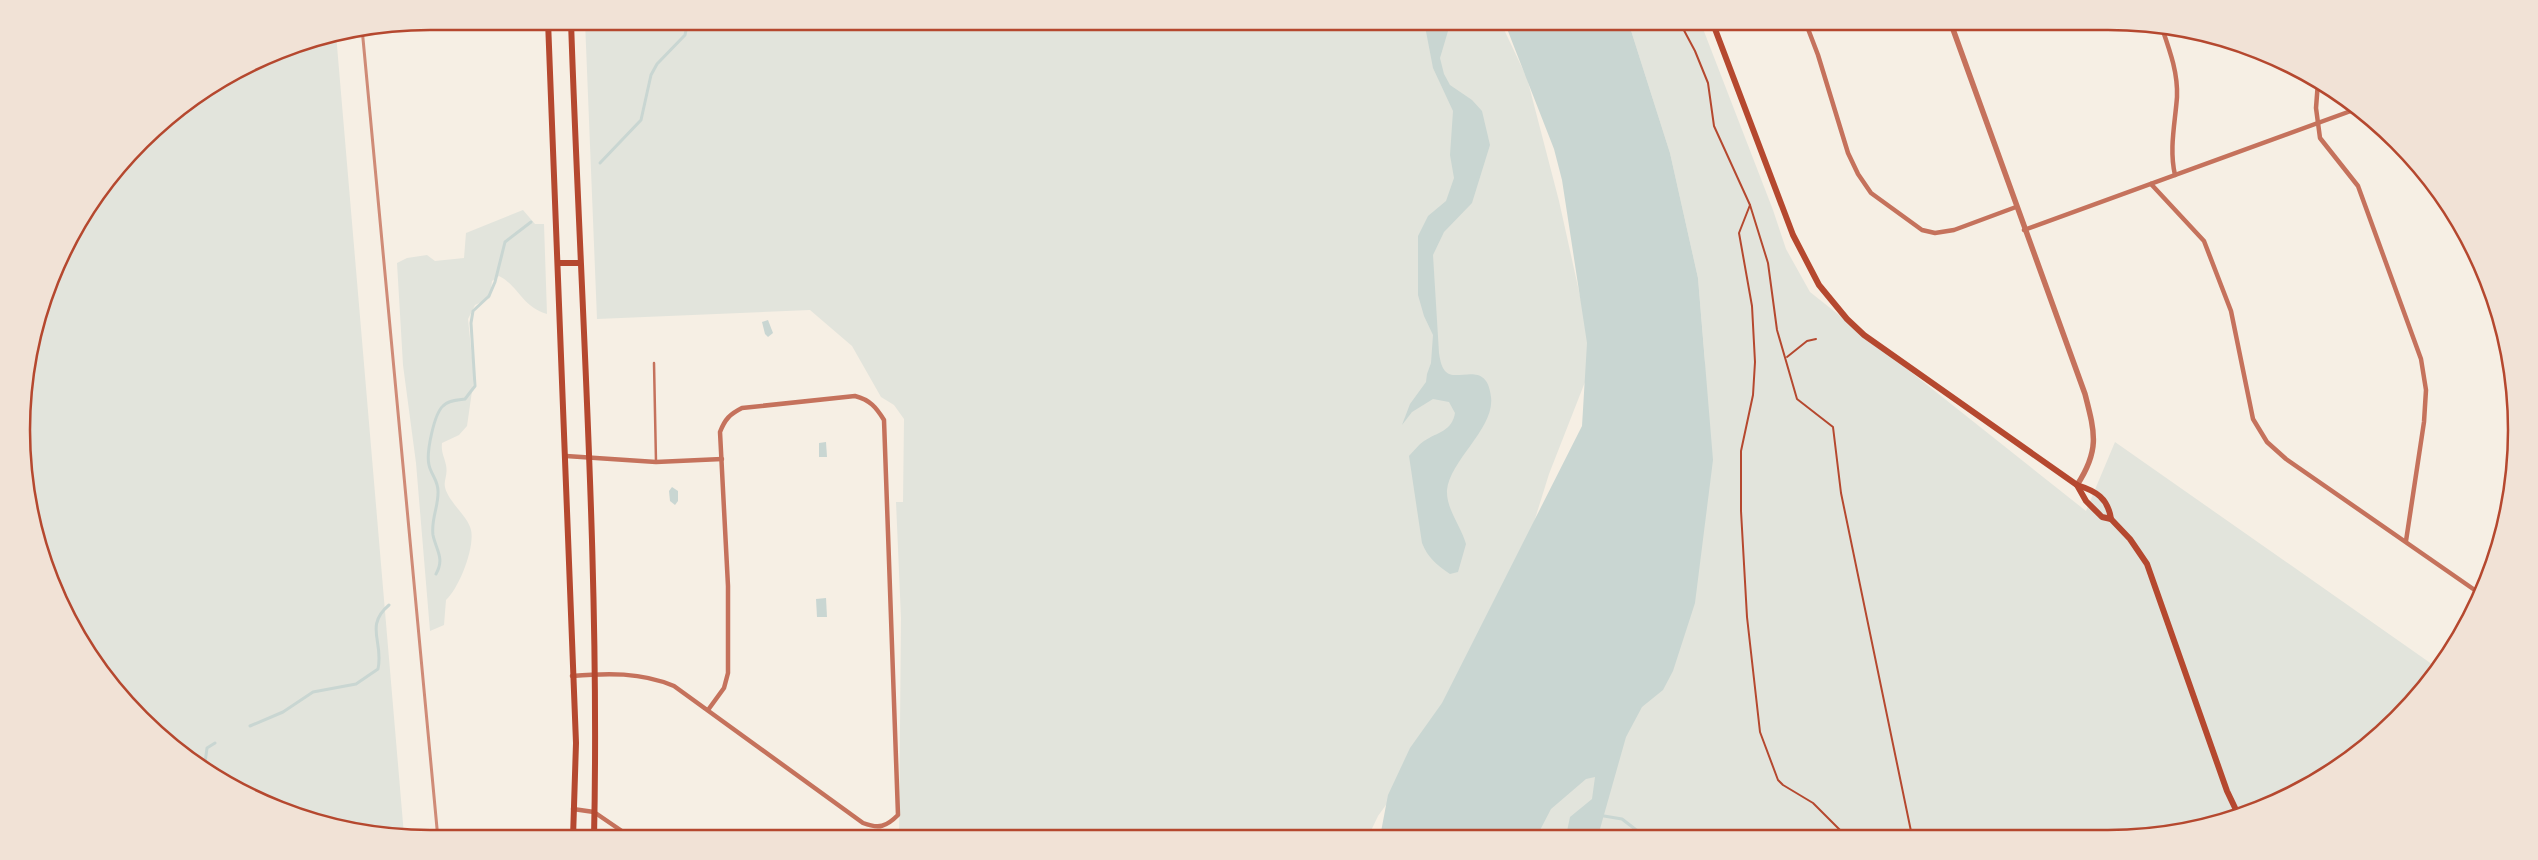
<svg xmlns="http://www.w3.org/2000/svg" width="2538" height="860" viewBox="0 0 2538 860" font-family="Jost,sans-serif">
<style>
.green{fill:#e2e4dc}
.water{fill:#c9d6d2}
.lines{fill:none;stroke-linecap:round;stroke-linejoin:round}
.stream{stroke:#c9d6d2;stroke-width:3}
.path{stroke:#b5482f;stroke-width:2}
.service{stroke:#c5725c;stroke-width:2.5}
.minor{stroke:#c5725c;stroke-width:4.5}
.tertiary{stroke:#c5725c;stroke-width:5.5}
.secondary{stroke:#b5482f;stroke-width:6}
.rail{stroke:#cf8b77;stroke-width:3}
.rim{fill:none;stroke:#b5482f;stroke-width:2.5}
</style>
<rect width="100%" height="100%" fill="#f6efe4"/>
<!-- green -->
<g class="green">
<polygon points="585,21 1500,21 1527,78 1559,201 1594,359 1549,474 1491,660 1378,816 1368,837 899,838 901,618 896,502 903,502 904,419 894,405 881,397 852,346 810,310 597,319"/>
<polygon points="1628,21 1700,21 1773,210 1786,249 1810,292 2086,511 2115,442 2436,667 2378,737 2289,797 2162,835 1514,837 1705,362 1698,278 1670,153"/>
<polygon points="336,34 404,835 324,825 203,770 141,719 90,657 35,536 22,457 25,377 64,249 106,181 160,123 274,52"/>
<path d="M523,210L535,224H544L547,314C521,306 519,286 499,276L492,281L490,298L475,305L468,319L474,377L467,426L459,435L442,443C441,452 444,456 446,465C449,481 438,481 452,501C457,509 469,520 471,530C475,548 459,588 446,600L444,625L430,631L416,463L403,365L397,263L407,258L427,255L435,261L464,258L466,233Z"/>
</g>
<!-- water -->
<g class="water">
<path d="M1424,21H1451L1440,58L1444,74L1450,85L1472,100L1482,111L1490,145L1472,203L1444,232L1433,255L1439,353C1440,359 1441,366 1445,371C1456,384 1487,358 1491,397C1495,428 1450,460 1447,490C1446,509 1461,526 1466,544L1458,572L1450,574C1437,565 1428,558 1422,543L1409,456C1414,451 1418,445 1424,441C1438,432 1452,431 1455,413L1449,402L1433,399L1412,412L1402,425L1410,404L1426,382L1427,374L1431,363L1433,335L1424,316L1418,295V236L1428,216L1446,201L1454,178L1450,155L1453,111L1433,68Z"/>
<polygon points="1504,21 1628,21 1670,153 1698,278 1713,460 1695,603 1673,671 1663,690 1642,707 1626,737 1598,836 1566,836 1570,817 1592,799 1595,777 1586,779 1551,809 1537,836 1380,837 1388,795 1410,748 1442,703 1582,426 1587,343 1562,180 1554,149"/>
<polygon points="768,320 773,333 768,337 765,334 762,322"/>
<polygon points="826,442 827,457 819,457 819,443"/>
<polygon points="672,487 678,491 678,501 675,505 670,501 669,491"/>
<polygon points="826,598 827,617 817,617 816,599"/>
</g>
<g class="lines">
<!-- stream -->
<g class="stream">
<polyline points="600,163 641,120 651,75 657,64 685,35 688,21"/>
<path d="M436,574C445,558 436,550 433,535C431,519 438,508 438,493C439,481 431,475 429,465C426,453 434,414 443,406C448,400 458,400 465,399L475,386L471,323L473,311L489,296L495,282L505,242L531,222"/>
<path d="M250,726L283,712L313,692L356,684L378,669C384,642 364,626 389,605"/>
<polyline points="204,770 207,748 215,743"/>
<polyline points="1604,816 1622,819 1644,836"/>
</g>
<!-- path -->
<g class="path">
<polyline points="1679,21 1695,51 1708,83 1714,126 1750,205 1768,263 1777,330 1797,399 1833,427 1841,493 1912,836"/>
<polyline points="1750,205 1739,233 1752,306 1755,362 1753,395 1741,451 1741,511 1747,617 1760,732 1778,780 1783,785 1813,803 1846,836"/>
<polyline points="1787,357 1807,341 1816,339"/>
</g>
<!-- service -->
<polyline class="service" points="654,363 656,462"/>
<!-- minor -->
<g class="minor">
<polyline points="1805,21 1818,55 1848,153 1858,174 1871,193 1922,230 1935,233 1954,230 2016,207"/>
<path d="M2162,28C2170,51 2178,73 2177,97C2175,124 2169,149 2175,175"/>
<polyline points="2318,82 2316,108 2320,138 2358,186 2421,359 2426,390 2424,422 2406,541"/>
<polyline points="2151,184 2204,241 2231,311 2253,419 2267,442 2286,459 2479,593"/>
<polyline points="2024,230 2359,108"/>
<polyline points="566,456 656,462 722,459"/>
<path d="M572,676C607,673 641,672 674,686L863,823C879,829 886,827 898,815L884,420C876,407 870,400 855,396L742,408C730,414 725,419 720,432L728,586V673L724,688L708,710"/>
<polyline points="573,809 594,812 632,838"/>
</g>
<!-- tertiary -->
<path class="tertiary" d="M1950,21L2085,394C2095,433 2100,450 2077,485"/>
<!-- secondary -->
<g class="secondary">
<polyline points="548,21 576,743 573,838"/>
<path d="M571,21C580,293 600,566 594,838"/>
<path d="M1712,21L1793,235L1819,285L1847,319L1864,335L2077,485C2096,491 2108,498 2111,519"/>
<polyline points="558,263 580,263"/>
<polyline points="2077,485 2086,501 2102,517 2111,519 2130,539 2147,564 2227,791 2237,812"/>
</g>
<!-- rail -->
<polyline class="rail" points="362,28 438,839"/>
</g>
<!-- crop -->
<path d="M0 0H2538V860H0ZM430 30H2108A400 400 0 0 1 2508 430V430A400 400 0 0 1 2108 830H430A400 400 0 0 1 30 430V430A400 400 0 0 1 430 30Z" fill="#f1e2d6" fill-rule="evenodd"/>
<path class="rim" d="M430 30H2108A400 400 0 0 1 2508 430V430A400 400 0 0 1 2108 830H430A400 400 0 0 1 30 430V430A400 400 0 0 1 430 30Z"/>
</svg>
